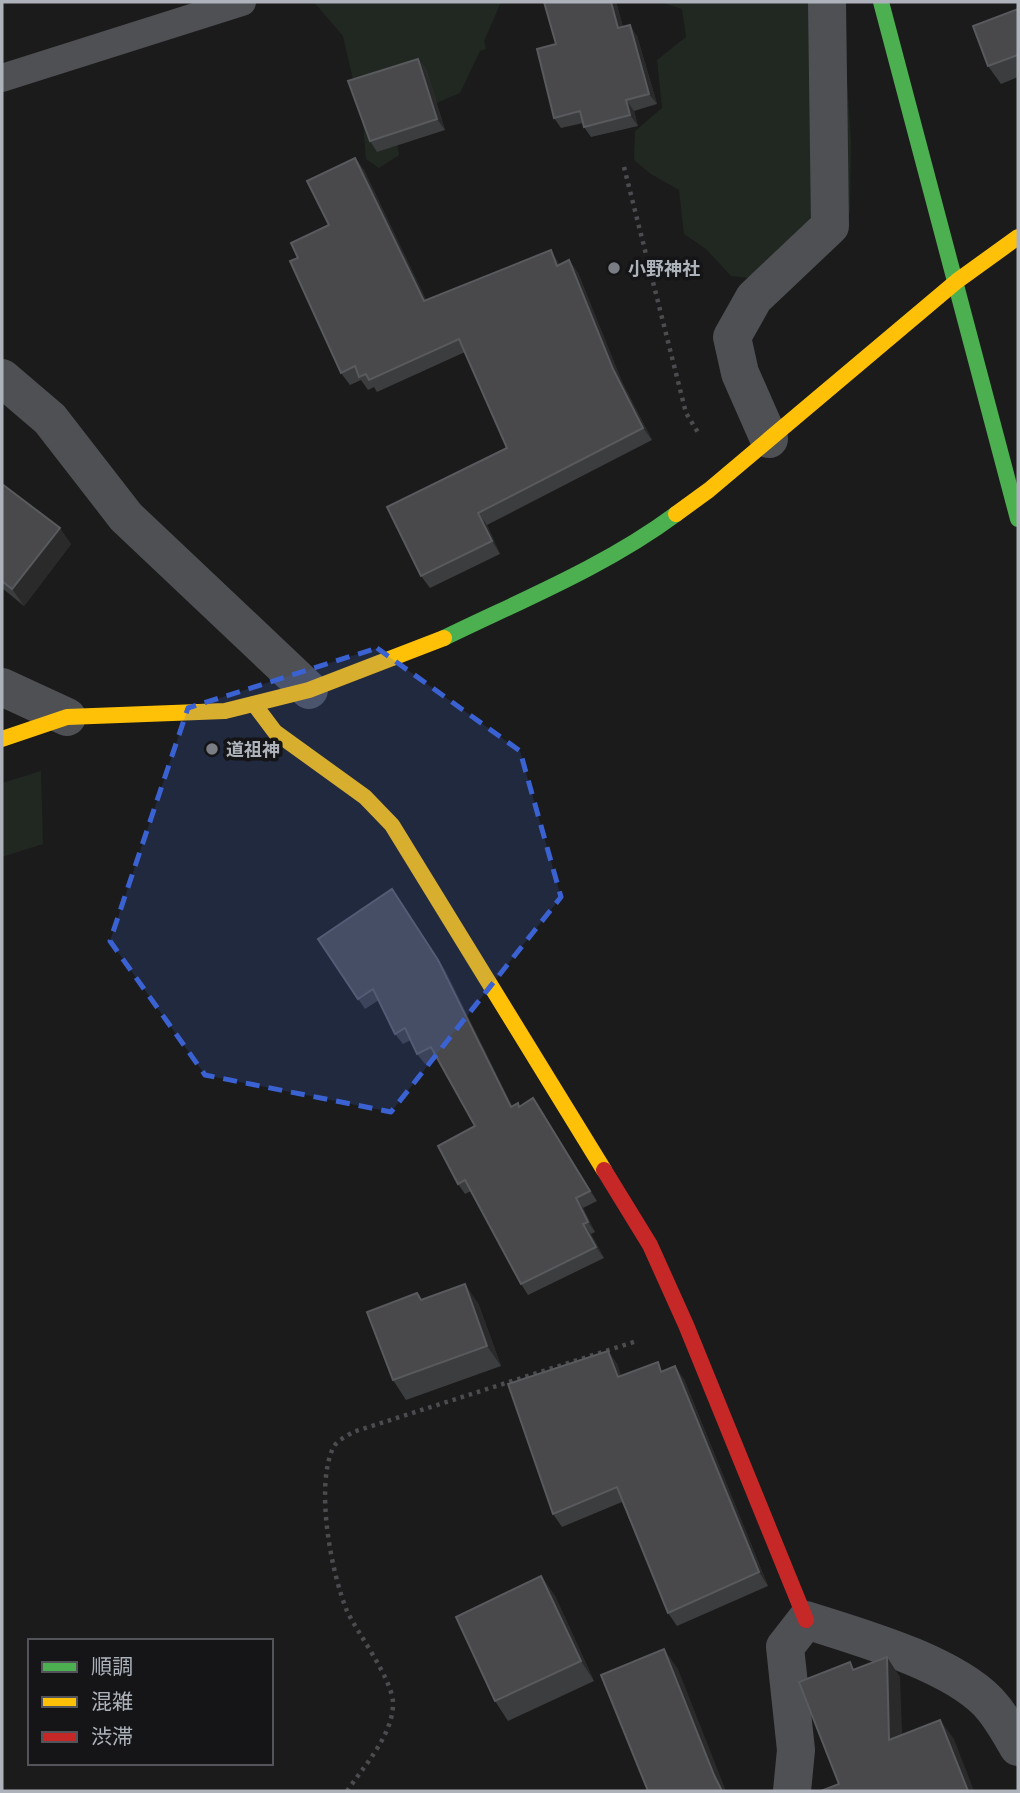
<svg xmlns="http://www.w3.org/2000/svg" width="1020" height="1793" viewBox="0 0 1020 1793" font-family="'Golos Text','Noto Sans JP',sans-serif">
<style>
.green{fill:#212822}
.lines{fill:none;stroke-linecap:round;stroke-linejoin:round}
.path{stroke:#4b4c4f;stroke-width:4.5;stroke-dasharray:3.5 5;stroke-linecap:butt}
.lane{stroke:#4f5054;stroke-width:28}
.street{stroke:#4f5054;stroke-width:38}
.fast{stroke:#4caf50;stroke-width:16}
.slow{stroke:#ffc107;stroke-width:16}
.jam{stroke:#c62828;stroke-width:16}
.wall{fill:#3c3d3e}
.shaded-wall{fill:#2a2a2b}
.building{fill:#49494c;stroke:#585a5d;stroke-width:2}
.marked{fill:#3a62d2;fill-opacity:0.2;stroke:#3a62d2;stroke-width:5;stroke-dasharray:14 9;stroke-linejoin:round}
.poi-dot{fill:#7a7d83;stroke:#151517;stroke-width:2.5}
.labels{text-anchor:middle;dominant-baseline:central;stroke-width:7;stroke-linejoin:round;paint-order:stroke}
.poi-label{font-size:18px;font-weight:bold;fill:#adb2bb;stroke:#151517;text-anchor:start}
</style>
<rect width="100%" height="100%" fill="#1b1b1b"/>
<!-- green -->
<g class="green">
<polygon points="314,2 501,2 484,41 486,49 480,51 460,93 422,109 395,126 399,155 379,168 366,159 363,123 343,36"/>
<polygon points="660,2 842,2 851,142 850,212 829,245 757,279 731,276 706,249 684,234 679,190 651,174 634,160 635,131 662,108 657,60 686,37 682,9"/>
<polygon points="41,771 43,844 2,857 2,783"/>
</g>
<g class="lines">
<!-- path -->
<g class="path">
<polyline points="624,167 686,413 699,434"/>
<path d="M347,1791C364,1766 394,1734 393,1702C391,1677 358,1634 347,1611C331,1572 315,1487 333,1448C336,1441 347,1436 353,1432L637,1341"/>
</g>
<!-- lane -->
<polyline class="lane" points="2,78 242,2"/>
<!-- street -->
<g class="street">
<polyline points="2,378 50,419 126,517 309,690"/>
<polyline points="769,439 740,373 732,337 754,298 830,226 827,2"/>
<polyline points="2,687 67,717"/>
<path d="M792,1791L796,1750L785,1647L806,1620C859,1637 949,1662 988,1702C1001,1716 1009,1731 1018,1747"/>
</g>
<!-- fast -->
<g class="fast">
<polyline points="881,2 1018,519"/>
<path d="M444,638C522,600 606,566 676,514"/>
</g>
<!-- slow -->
<g class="slow">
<polyline points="676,514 709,490 957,281 1018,237"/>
<polyline points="254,704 275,732 365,797 392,825 604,1170"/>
<polyline points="2,739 67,717 225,711 309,690 444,638"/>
</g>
<!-- jam -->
<polyline class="jam" points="604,1170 650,1245 686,1325 806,1620"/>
</g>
<!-- wall -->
<g class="wall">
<polygon points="544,2 616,2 623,27 637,36 657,104 634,111 638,126 591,137 584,127 583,123 561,128 554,118 556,44"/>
<polygon points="1018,9 1018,77 1001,84 988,66"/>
<polygon points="418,59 426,69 445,130 377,152 370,141"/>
<polygon points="355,158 364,170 426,300 560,264 569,260 578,273 622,382 652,440 487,525 500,554 430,588 421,576 507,448 465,352 377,392 374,387 368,390 361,380 350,385 341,373 298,258 329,225"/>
<polygon points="2,484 71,544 24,606 2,588"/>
<polygon points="399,899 445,970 512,1106 540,1108 597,1201 583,1208 595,1232 591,1234 604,1258 528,1295 521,1284 471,1191 465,1194 458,1184 475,1126 437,1058 425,1064 417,1054 411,1040 403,1044 395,1034 379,1000 365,1009 318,939"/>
<polygon points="422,1300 478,1303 501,1366 406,1400 393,1380"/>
<polygon points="608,1351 617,1364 621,1376 664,1371 684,1379 768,1586 677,1626 668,1613 622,1502 562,1527 553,1514"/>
<polygon points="541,1576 555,1596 594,1681 508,1721 495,1701"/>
</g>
<!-- shaded-wall -->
<g class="shaded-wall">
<polygon points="611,2 616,2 626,38 618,28"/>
<polygon points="630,25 637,36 657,104 649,94"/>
<polygon points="418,59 426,69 445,130 437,119"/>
<polygon points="626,100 634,111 638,126 630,115"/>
<polygon points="355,158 364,170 433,314 424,301"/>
<polygon points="551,250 559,263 566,278 557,266"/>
<polygon points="569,260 578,273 622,382 652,440 643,428 613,369"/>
<polygon points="478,513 487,525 500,554 492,541"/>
<polygon points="60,528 71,544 24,606 12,589"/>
<polygon points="399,899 445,970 518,1118 511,1107"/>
<polygon points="533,1098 540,1108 597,1201 590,1191"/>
<polygon points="576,1198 583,1208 595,1232 588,1222"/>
<polygon points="583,1224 591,1234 604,1258 596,1247"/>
<polygon points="465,1284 478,1303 501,1366 487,1346"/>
<polygon points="608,1351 617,1364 627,1390 618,1377"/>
<polygon points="675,1366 684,1379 768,1586 759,1572"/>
<polygon points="541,1576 555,1596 594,1681 581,1661"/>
<polygon points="664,1649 678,1669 726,1791 722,1791 714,1775"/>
<polygon points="887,1657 900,1677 903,1759 889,1740"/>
<polygon points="940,1720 954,1739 974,1791 968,1791"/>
</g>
<!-- building -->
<g class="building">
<polygon points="544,2 611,2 618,28 630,25 649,94 626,100 630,115 584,127 580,111 554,118 537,49 556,44"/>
<polygon points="1018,9 1018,55 988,66 973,26"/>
<polygon points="418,59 437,119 370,141 348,81"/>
<polygon points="355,158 424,301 551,250 557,266 569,260 613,369 643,428 478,513 492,541 421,576 387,507 507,448 459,339 369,380 366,374 359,377 355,366 341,373 290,261 298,258 291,243 329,225 307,181"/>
<polygon points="2,484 60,528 12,589 2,581"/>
<polygon points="392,889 438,960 511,1107 518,1103 519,1107 533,1098 590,1191 576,1198 588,1222 583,1224 596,1247 521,1284 465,1180 458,1184 438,1146 475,1126 431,1047 417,1054 405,1028 395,1034 373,989 358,999 318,939"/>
<polygon points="465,1284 487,1346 393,1380 367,1312 417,1293 421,1300"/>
<polygon points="608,1351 618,1377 658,1362 661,1372 675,1366 759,1572 668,1613 617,1487 553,1514 508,1384"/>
<polygon points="541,1576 581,1661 495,1701 456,1617"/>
<polygon points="664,1649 714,1775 722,1791 648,1791 601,1675"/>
<polygon points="887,1657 889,1740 940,1720 968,1791 821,1791 839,1784 799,1682 850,1662 853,1670"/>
</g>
<!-- marked area -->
<path class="marked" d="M377,648L520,751L561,897L391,1112L205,1075L110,941L188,708Z"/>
<!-- markers -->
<g class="poi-dot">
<circle cx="614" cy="268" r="7"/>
<circle cx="212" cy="749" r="7"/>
</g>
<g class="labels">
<!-- poi labels -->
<g class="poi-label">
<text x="628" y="268">小野神社</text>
<text x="226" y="749">道祖神</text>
</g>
</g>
<!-- border -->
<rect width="1020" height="1793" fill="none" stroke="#adb2bb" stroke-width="7"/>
<!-- legend -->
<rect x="28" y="1639" width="245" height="126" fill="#151517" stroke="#525459" stroke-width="2"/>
<rect x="42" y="1662" width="35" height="10" fill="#4caf50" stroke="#525459" stroke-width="2"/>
<text x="91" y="1674" font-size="21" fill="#adb2bb">順調</text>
<rect x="42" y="1697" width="35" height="10" fill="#ffc107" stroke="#525459" stroke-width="2"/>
<text x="91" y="1709" font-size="21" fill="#adb2bb">混雑</text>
<rect x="42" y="1732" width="35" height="10" fill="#c62828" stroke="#525459" stroke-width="2"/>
<text x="91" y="1744" font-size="21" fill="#adb2bb">渋滞</text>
</svg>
